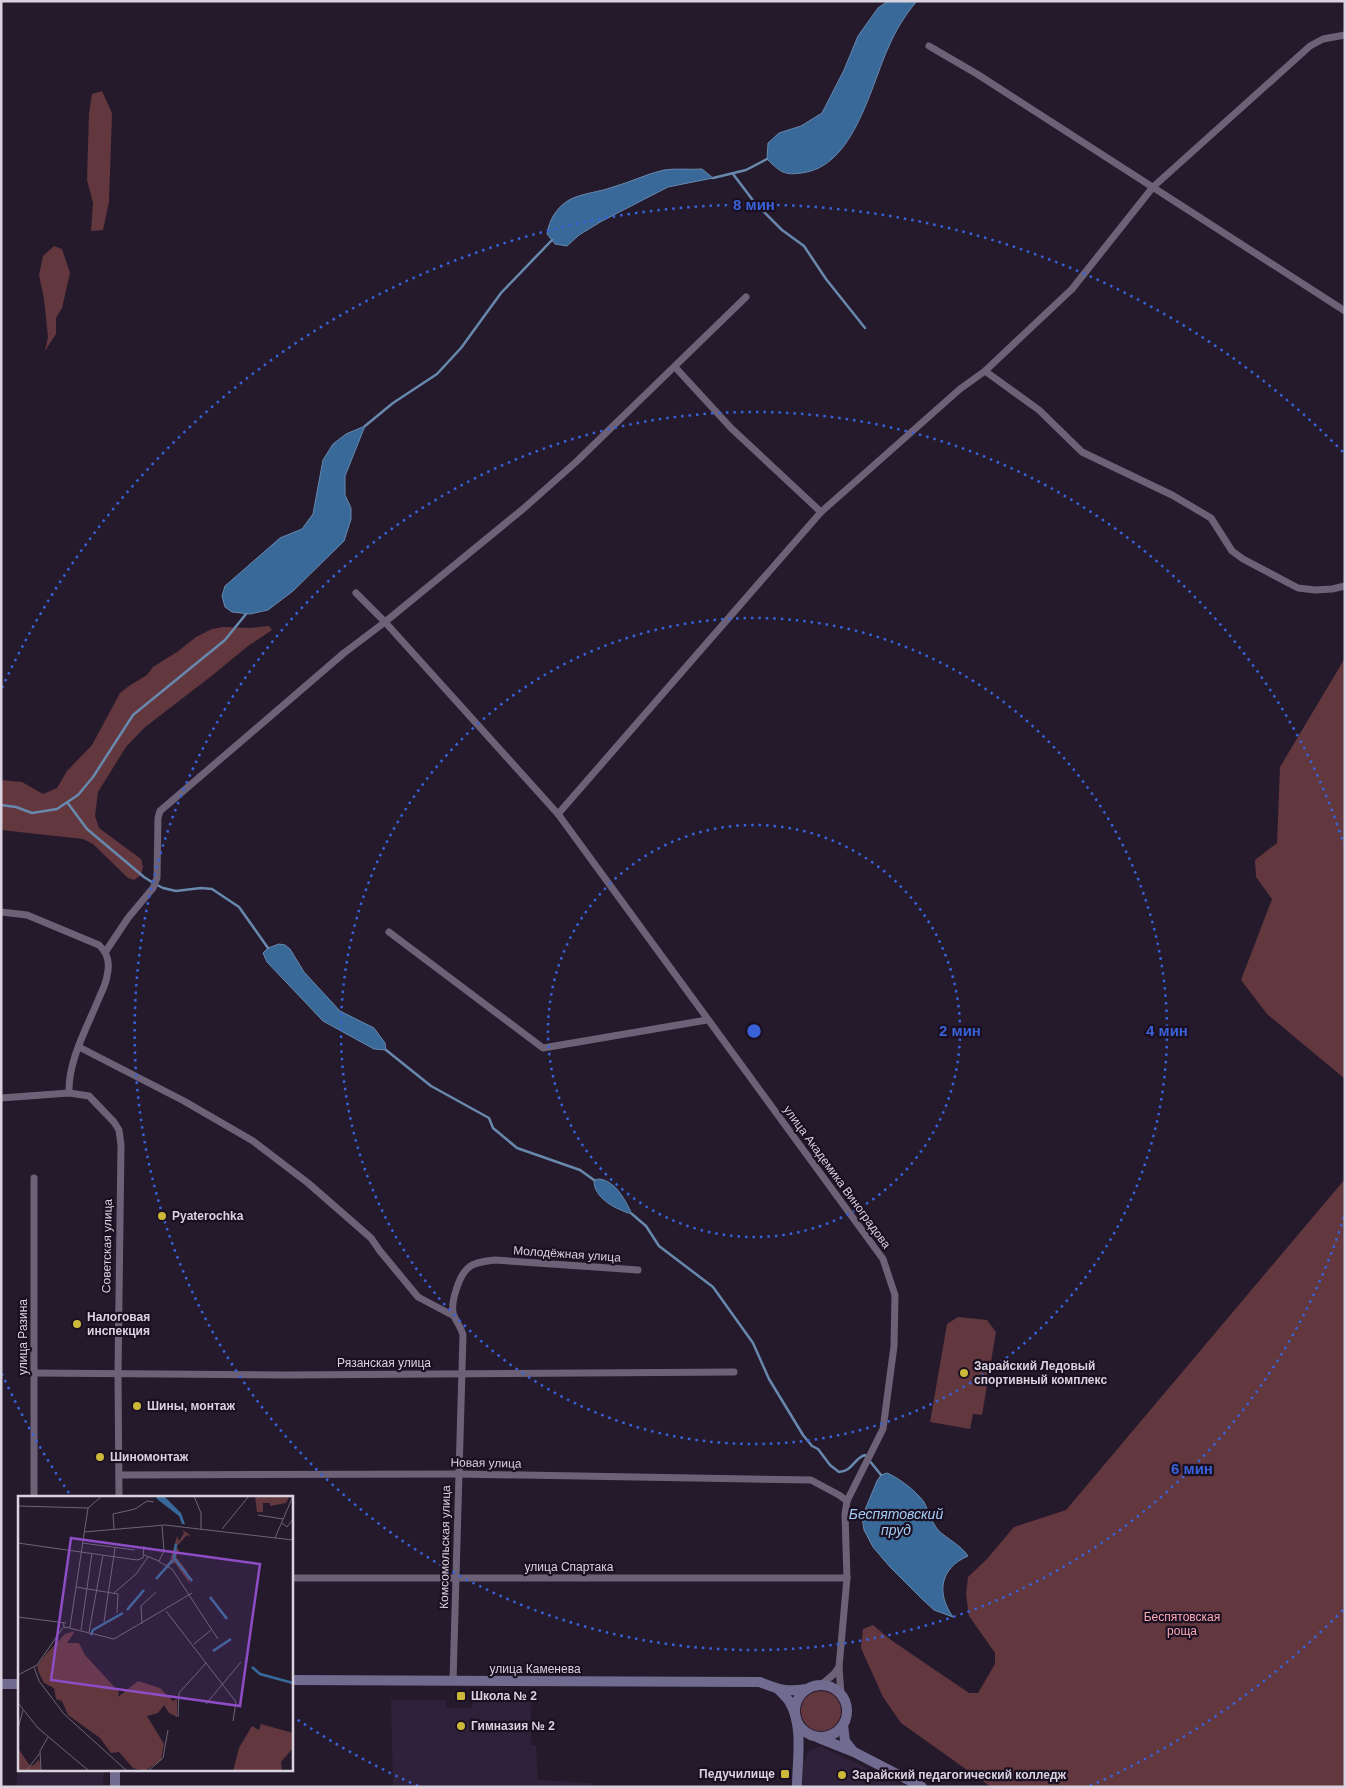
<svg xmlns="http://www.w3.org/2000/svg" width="1346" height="1788" viewBox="0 0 1346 1788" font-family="Arial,sans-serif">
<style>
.built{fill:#2f2139}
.green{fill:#62373e}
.water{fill:#386998;stroke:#6888ad}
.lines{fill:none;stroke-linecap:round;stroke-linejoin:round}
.stream{stroke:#6888ad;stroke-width:2.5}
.street{stroke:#6d6177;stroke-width:7}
.secondary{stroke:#716b90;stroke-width:10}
.ring{fill:none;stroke:#3962d9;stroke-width:2.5;stroke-dasharray:2.5 5}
.poi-dot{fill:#ccb939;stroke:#1b1022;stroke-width:2}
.labels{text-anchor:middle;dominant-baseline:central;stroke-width:4.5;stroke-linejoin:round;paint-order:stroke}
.street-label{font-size:12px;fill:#d9d2df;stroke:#1b1022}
.poi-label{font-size:12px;font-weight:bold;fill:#d9d2df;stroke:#1b1022;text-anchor:start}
.park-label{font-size:12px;fill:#fca9b5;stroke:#1b1022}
.water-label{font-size:14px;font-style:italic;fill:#a3cdf6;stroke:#1b1022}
.inset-river{fill:none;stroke:#386998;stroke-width:2.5}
.inset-road{fill:none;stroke:#6c6474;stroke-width:1}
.view{fill:#8e4dc5;fill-opacity:0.15;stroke:#8e4dc5;stroke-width:2.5}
.inset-edge{fill:none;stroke:#d9d2df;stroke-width:2.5}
.centre{fill:#3962d9;stroke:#1b1022;stroke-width:2.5}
.ring-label{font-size:15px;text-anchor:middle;font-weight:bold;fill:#3962d9;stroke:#1b1022;stroke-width:4.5;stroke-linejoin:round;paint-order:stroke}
</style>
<rect width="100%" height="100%" fill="#241a2c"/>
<!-- built -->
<g class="built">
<polygon points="17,1693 19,1693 19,1769 104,1769 103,1787 17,1787"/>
<polygon points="528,1699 531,1701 531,1745 536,1745 538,1780 592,1783 592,1787 393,1787 391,1700 446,1700 446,1708 472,1708 472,1700"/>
<polygon points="820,1746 908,1787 803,1787 803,1762 810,1750"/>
</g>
<!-- green -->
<g class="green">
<polygon points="102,91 112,113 109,202 103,230 91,231 93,203 87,180 89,113 92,94"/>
<polygon points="54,246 62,249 70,273 62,308 56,318 56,334 45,351 48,337 44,299 39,275 43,256"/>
<polygon points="269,626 272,630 248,646 214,674 144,728 126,747 98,792 95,816 99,828 141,859 143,867 141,875 134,880 128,878 93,844 83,839 1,830 1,780 22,782 43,794 57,788 67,771 92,745 120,693 129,686 147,675 153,667 177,652 196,637 212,629 223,627 250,628"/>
<polygon points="1345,658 1345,1079 1267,1014 1241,980 1272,899 1256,877 1255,860 1277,843 1280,767"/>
<polygon points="1345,1179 1345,1787 991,1787 901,1723 883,1697 861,1648 863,1629 873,1625 891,1640 969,1693 978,1693 995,1664 995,1653 969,1616 966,1594 968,1577 987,1559 1014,1527 1066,1510"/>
<polygon points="958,1317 987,1320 996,1332 982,1415 973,1414 970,1429 930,1422 947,1324"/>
<circle cx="821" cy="1711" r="20"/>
</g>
<!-- water -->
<g class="water">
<path d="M888,1H917C905,15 896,30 889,46C871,85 855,162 807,172C786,176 782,174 767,159L768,143L779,133L801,126L822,113L844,70L858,36L878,8Z"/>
<path d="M702,169L713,178L668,187L602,221L579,235L567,246L555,244L547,234C549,220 557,207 569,200C582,193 600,192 613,187C631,182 646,174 664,170C676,168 690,170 702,169Z"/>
<polygon points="365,426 345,476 345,495 351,508 351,519 344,541 293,591 268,610 250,614 232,612 225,607 222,596 225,586 280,538 302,529 313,514 323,460 333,444 346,434"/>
<polygon points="279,944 285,945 290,949 304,972 340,1011 374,1028 385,1043 386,1050 374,1049 323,1021 267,962 263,953 268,948"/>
<path d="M599,1179C616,1181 625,1200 632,1214C617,1210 593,1198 594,1180Z"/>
<path d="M887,1473C899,1478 916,1491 924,1502C929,1512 931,1521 938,1530C947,1539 961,1545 968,1556C940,1568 936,1593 953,1617L934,1610L922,1599L890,1567L873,1547L864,1530L862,1517L877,1481L881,1475Z"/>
</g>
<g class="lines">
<!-- stream -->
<g class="stream">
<polyline points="733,174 755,203 782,230 804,246 826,279 865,328"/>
<polyline points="713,178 746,170 767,159"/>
<polyline points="365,426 393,403 437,374 461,348 501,293 552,240"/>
<polyline points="67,802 87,829 144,877 155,884 163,888 176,891 201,888 212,889 239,907 268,948"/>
<polyline points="1,805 16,807 32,813 57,809 78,795 93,777 133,715 225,640 246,614"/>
<polyline points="386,1050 431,1086 489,1118 493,1128 517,1148 580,1170 594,1180"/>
<path d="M632,1214L646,1226L659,1246L713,1287L753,1343L769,1379L803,1435L812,1446L818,1449L830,1465L839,1472C852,1472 854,1458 865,1455L881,1475"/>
</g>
<!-- street -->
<g class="street">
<polyline points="929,46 977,74 1345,311"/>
<polyline points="675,367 731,428 821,512"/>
<polyline points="985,371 1039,410 1082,452 1172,495 1211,518 1232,551 1243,559 1298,588 1315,590 1332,589 1345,586"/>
<polyline points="356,593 385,622 558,814 883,1259 895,1295 894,1346 883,1429 847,1501 845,1514 847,1578 839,1667 841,1694"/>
<polyline points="558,814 821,512 960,389 985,371 1072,289 1153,187 1310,46 1323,39 1345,35"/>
<path d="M1,912L27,915L99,945C108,953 110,964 107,976C106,984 102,991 99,998C87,1028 68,1060 69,1093"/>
<polyline points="389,932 543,1048 707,1020"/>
<polyline points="106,951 128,918 153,888 157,878 158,818 160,811 344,653 385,622 523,509 576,462 746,297"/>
<polyline points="79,1047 184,1101 253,1141 308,1183 371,1238 380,1251 418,1297 454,1316"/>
<polyline points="1,1098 69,1093 89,1096 114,1122 119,1130 121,1145 118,1373 119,1497"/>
<polyline points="34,1178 34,1497"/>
<polyline points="34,1373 286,1375 734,1372"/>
<polyline points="119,1475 458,1474 811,1480 839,1495 847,1501"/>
<polyline points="291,1578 847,1578"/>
<path d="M453,1681L463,1335C461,1327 455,1320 453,1313C451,1301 459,1276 468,1268C474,1262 487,1261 495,1260L638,1270"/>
<polyline points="821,1685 834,1674 839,1667"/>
</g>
<!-- secondary -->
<g class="secondary">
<path d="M291,1680L760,1682C780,1690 786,1692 807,1689"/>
<polyline points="1,1684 19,1684"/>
<circle cx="821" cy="1711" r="26"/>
<path d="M778,1689C782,1693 786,1697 789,1701C804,1725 797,1760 797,1787"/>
<polyline points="843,1725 845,1741 853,1751"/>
<polyline points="819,1738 854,1752 922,1787"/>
<polyline points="115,1787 115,1769"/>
</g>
</g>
<!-- distance rings -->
<g class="ring">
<circle cx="754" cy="1031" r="206"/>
<circle cx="754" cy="1031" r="413"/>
<path d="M1344 1217A619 619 0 1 1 1344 845"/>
<path d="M1343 1610A826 826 0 0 1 1090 1786M418 1786A826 826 0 0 1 292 1716M69 1493A826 826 0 0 1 2 1374M2 688A826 826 0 0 1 1343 452"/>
</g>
<!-- markers -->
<g class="poi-dot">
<circle cx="162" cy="1216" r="5"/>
<circle cx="77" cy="1324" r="5"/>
<circle cx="964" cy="1373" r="5"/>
<circle cx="137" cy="1406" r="5"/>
<circle cx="100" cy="1457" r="5"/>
<rect x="456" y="1691" width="10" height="10" rx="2.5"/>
<circle cx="461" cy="1726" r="5"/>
<rect x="780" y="1769" width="10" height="10" rx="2.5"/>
<circle cx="842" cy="1775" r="5"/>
</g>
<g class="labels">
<!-- street labels -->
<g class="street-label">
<text transform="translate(837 1177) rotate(54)">улица Академика Виноградова</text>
<text transform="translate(107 1246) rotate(-89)">Советская улица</text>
<text transform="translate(567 1254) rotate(4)">Молодёжная улица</text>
<text transform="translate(23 1337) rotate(-90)">улица Разина</text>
<text x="384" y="1363">Рязанская улица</text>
<text transform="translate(486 1463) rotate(1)">Новая улица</text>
<text transform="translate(445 1547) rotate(-89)">Комсомольская улица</text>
<text x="569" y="1567">улица Спартака</text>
<text x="535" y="1669">улица Каменева</text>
</g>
<!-- poi labels -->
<g class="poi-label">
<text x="172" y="1216">Pyaterochka</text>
<text x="87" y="1317">Налоговая<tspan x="87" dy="14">инспекция</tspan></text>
<text x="974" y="1366">Зарайский Ледовый<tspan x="974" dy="14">спортивный комплекс</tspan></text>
<text x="147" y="1406">Шины, монтаж</text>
<text x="110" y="1457">Шиномонтаж</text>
<text x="471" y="1696">Школа № 2</text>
<text x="471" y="1726">Гимназия № 2</text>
<text x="775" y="1774" text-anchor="end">Педучилище</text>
<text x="852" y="1775">Зарайский педагогический колледж</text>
</g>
<!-- park labels -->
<g class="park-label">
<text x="1182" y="1617">Беспятовская<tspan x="1182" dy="14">роща</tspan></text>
</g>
<!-- water labels -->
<g class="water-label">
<text x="896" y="1514">Беспятовский<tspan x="896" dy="16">пруд</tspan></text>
</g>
</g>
<!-- overview -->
<g transform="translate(18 1496)">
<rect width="275" height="275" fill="#241a2c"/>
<path d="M237,0H271V1L268,7L252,10V7H245V16H239ZM164,34L171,38L172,41L169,39L158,51L161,54L158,61L169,75L172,88L157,67L148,69L152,65L159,40L161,45L166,37ZM57,135L49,147H61L67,159L101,196L100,201L120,185L142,192L155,205L159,203V221L151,217L146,209L140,217L129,220L146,248L143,264L127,275L115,272L101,256L93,257L82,242L50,219L44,205L38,203L36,192L26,187L21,177L19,170L28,158L47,138ZM243,228L275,237V252L263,266L264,275H215L221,252L234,230L241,234ZM0,252L12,270L16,269L21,263L23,275H0Z" fill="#62373e"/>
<path d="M146,0L163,17L167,28H164L161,20L139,3L138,0Z" fill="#386998"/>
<path class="inset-river" d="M158,48L156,62L174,85M138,83L155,64M192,101L209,123M109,114L126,94M73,139L75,134L105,117M195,155L213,143M234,171L242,178L275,187"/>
<path class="inset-road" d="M176,0L183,17V34M0,10L70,12M240,19L265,23M264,27L269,31L275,23M96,33L95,18L117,13L129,5L136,6M204,33L231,0M66,36L147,29L275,44M257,42L275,0M0,47L119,64L125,62L126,50M64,47L117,54M126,59L141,65L146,55L144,30M140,65L154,73L200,143M58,91L100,98L99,117M96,97L118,78L130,61M148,115L218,206L215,225M0,121L48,127M86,126L97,52M45,127L47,132L52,131L70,12L84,0M124,128L123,110L138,96M51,132L96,143L174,97M63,134L74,57M71,136L85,59M176,148L193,134M16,171L21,185L46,218L109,275M0,179L19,169L46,130M0,207L20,232L71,275M188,208L223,166M160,221L161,197L188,167M0,233L5,214M8,275L22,257M23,275L22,255L30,241M130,275L145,262L150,234"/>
<path class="view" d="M53,42L242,68L222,210L33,184Z"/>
<rect width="275" height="275" class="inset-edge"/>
</g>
<circle cx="754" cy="1031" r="8" class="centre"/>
<g class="ring-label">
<text x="754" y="210">8 мин</text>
<text x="960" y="1036">2 мин</text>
<text x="1167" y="1036">4 мин</text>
<text x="1192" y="1474">6 мин</text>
</g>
<!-- border -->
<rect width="1346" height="1788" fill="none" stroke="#d9d2df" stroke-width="5"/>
</svg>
